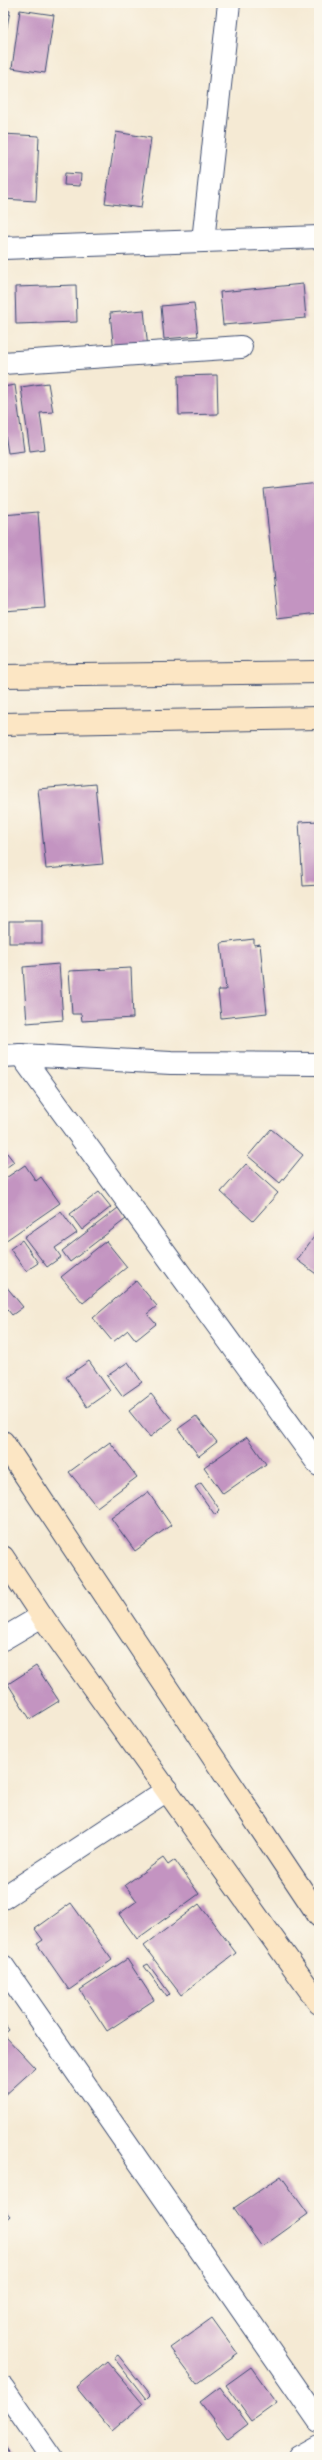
<svg xmlns="http://www.w3.org/2000/svg" width="322" height="2460" viewBox="0 0 322 2460" font-family="'IM FELL Double Pica',serif">
<style>
.building{fill:#c394c1}
.lines{fill:none;stroke-linecap:round;stroke-linejoin:round}
.street-casing{stroke:#3c4b70;stroke-width:24}
.secondary-casing{stroke:#3c4b70;stroke-width:24}
.street{stroke:#fff;stroke-width:22}
.secondary{stroke:#fce6c4;stroke-width:22}
</style>
<rect width="100%" height="100%" fill="#fbf7ec"/>
<filter id="ink" filterUnits="userSpaceOnUse"><feTurbulence type="fractalNoise" baseFrequency=".025" numOctaves="2"/><feDisplacementMap in="SourceGraphic" scale="8" xChannelSelector="R" yChannelSelector="G"/><feConvolveMatrix kernelMatrix="1 2 1 2 8 2 1 2 1" color-interpolation-filters="sRGB"/></filter>
<filter id="wash" filterUnits="userSpaceOnUse"><feTurbulence type="fractalNoise" baseFrequency=".012" numOctaves="4" result="noise"/><feDisplacementMap in="SourceGraphic" scale="16" xChannelSelector="R" yChannelSelector="G"/><feGaussianBlur stdDeviation="0.9" result="paint"/><feColorMatrix in="noise" values="0 0 0 0 0 0 0 0 0 0 0 0 0 0 0 0 0 1.4 0 .05"/><feComposite in="paint" operator="in"/></filter>
<g filter="url(#wash)">
<rect width="100%" height="100%" fill="#f5ead4"/>
<g id="blocks">
<!-- building -->
<g class="building">
<polygon points="3,9 10,11 4,42 3,42"/>
<polygon points="20,10 54,15 45,73 12,68"/>
<polygon points="116,132 151,138 141,208 105,203"/>
<polygon points="3,134 39,136 36,201 3,199"/>
<polygon points="65,173 81,174 80,186 64,185"/>
<polygon points="303,284 306,318 223,325 220,292"/>
<polygon points="76,285 77,322 16,324 15,287"/>
<polygon points="194,303 198,336 164,339 161,306"/>
<polygon points="144,310 148,349 114,352 110,313"/>
<polygon points="217,375 218,414 179,415 178,376"/>
<polygon points="48,383 53,412 40,413 45,449 30,451 21,387"/>
<polygon points="15,385 24,451 8,453 3,421 3,387"/>
<polygon points="319,483 319,613 278,618 264,489"/>
<polygon points="38,512 45,608 3,611 3,515"/>
<polygon points="95,784 103,864 46,869 38,789"/>
<polygon points="319,821 319,885 303,886 299,822"/>
<rect x="9" y="921" width="33" height="22"/>
<polygon points="254,939 254,945 260,944 267,1013 221,1018 218,990 226,990 221,943"/>
<polygon points="59,964 63,1020 27,1023 23,967"/>
<polygon points="131,968 133,1018 82,1021 81,1014 72,1014 69,971"/>
<polygon points="271,1129 303,1155 280,1183 248,1156"/>
<polygon points="3,1148 14,1162 3,1170"/>
<polygon points="246,1164 278,1193 253,1221 221,1192"/>
<polygon points="25,1165 36,1181 41,1177 60,1203 5,1241 3,1239 3,1180"/>
<polygon points="99,1192 111,1207 82,1230 70,1214"/>
<polygon points="118,1208 126,1219 70,1262 62,1251"/>
<polygon points="61,1211 77,1233 55,1248 61,1257 47,1267 24,1237"/>
<polygon points="319,1230 319,1276 297,1260"/>
<polygon points="22,1240 38,1263 26,1271 10,1249"/>
<polygon points="106,1241 127,1267 83,1303 61,1277"/>
<polygon points="136,1281 157,1306 147,1314 156,1324 136,1340 128,1330 113,1342 93,1318"/>
<polygon points="5,1285 23,1307 12,1315 3,1304"/>
<polygon points="89,1361 110,1391 87,1407 66,1377"/>
<polygon points="128,1362 142,1382 122,1396 107,1376"/>
<polygon points="151,1394 172,1420 150,1437 129,1411"/>
<polygon points="196,1416 217,1442 199,1456 178,1429"/>
<polygon points="247,1437 266,1464 223,1494 204,1467"/>
<polygon points="110,1442 137,1477 97,1507 69,1472"/>
<polygon points="201,1483 220,1510 215,1515 195,1487"/>
<polygon points="148,1492 171,1525 135,1551 111,1518"/>
<polygon points="36,1666 59,1701 30,1719 8,1684"/>
<polygon points="163,1858 168,1865 175,1860 199,1894 137,1939 119,1914 137,1901 125,1885"/>
<polygon points="71,1903 112,1960 69,1990 37,1944 43,1940 35,1929"/>
<polygon points="199,1904 236,1953 181,1995 144,1946"/>
<polygon points="127,1959 154,2000 107,2031 80,1990"/>
<polygon points="148,1964 170,1994 167,1997 144,1966"/>
<polygon points="3,2022 9,2030 3,2035"/>
<polygon points="5,2036 35,2068 3,2097 3,2038"/>
<polygon points="281,2176 308,2214 262,2247 234,2208"/>
<polygon points="3,2208 10,2216 3,2222"/>
<polygon points="212,2318 238,2354 197,2384 170,2348"/>
<polygon points="118,2355 150,2395 146,2399 114,2358"/>
<polygon points="107,2361 143,2404 112,2431 76,2387"/>
<polygon points="251,2367 277,2403 252,2421 226,2385"/>
<polygon points="220,2387 248,2424 228,2439 200,2402"/>
<polygon points="3,2444 12,2457 3,2457"/>
</g>
</g>
</g>
<g filter="url(#ink)">
<use href="#blocks" fill-opacity="0" stroke="#3c4b70" stroke-width="1"/>
<g class="lines">
<defs>
<g id="street">
<polyline points="203,241 229,3"/>
<polyline points="3,248 319,237"/>
<polyline points="3,363 241,347"/>
<polyline points="21,1055 319,1465"/>
<polyline points="3,1056 21,1055 171,1063 319,1064"/>
<polyline points="3,1639 42,1616"/>
<polyline points="3,1898 167,1790"/>
<polyline points="3,1966 319,2421"/>
<polyline points="3,2388 51,2457"/>
<polyline points="299,2457 319,2446"/>
</g>
<g id="secondary">
<polyline points="3,676 319,672"/>
<polyline points="3,724 319,718"/>
<polyline points="3,1442 319,1916"/>
<polyline points="3,1557 42,1616 319,2003"/>
</g>
</defs>
<!-- street casing -->
<use href="#street" class="street-casing"/>
<!-- secondary casing -->
<use href="#secondary" class="secondary-casing"/>
<!-- street -->
<use href="#street" class="street"/>
<!-- secondary -->
<use href="#secondary" class="secondary"/>
</g>
</g>
<!-- margin -->
<rect width="322" height="2460" fill="none" stroke="#fbf7ec" stroke-width="16"/>
</svg>
